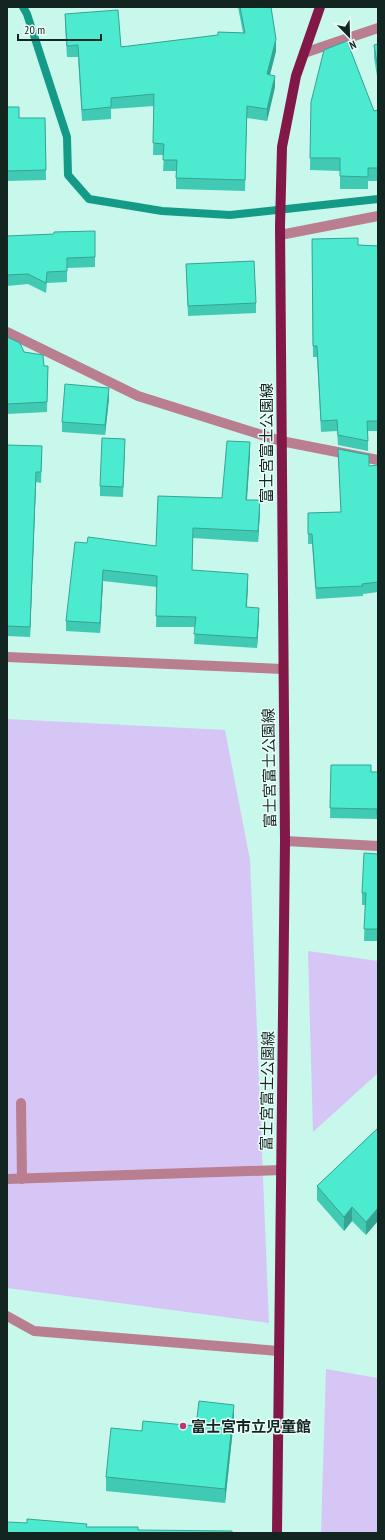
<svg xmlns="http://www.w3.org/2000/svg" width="385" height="1540" viewBox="0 0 385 1540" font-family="'PT Sans Narrow','Noto Sans JP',sans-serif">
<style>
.green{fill:#d5c6f6}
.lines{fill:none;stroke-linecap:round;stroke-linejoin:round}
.stream{stroke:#149b87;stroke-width:8}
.minor{stroke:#b97e90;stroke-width:10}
.major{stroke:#821847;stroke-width:10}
.wall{fill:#41cab3}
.shaded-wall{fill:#35a492}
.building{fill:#4cebd0;stroke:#35a492}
.poi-dot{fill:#bf356f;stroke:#ebfdf8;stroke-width:1.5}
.labels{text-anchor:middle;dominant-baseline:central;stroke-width:3;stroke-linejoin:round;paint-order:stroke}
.street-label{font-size:15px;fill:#122521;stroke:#ebfdf8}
.poi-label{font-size:15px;font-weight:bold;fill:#122521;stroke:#ebfdf8;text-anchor:start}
</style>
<rect width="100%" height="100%" fill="#c8f7ec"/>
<!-- green -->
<g class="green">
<polygon points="7,719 225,730 250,860 269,1323 7,1288"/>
<polygon points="308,951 378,961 378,1073 313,1132"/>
<polygon points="326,1369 378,1378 378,1533 321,1533"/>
</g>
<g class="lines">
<!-- stream -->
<polyline class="stream" points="23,7 27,14 67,137 68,175 89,199 162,211 230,215 378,199"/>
<!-- minor -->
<g class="minor">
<polyline points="304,53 378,28"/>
<polyline points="280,235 378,216"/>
<polyline points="7,332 138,396 281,441 378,460"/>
<polyline points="7,657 282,669"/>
<polyline points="285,841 378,846"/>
<polyline points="21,1103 22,1179"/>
<polyline points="7,1179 281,1170"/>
<polyline points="7,1316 34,1331 279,1351"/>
</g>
<!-- major -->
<polyline class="major" points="277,1533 285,841 280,226 282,147 296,76 320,7"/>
</g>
<!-- wall -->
<g class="wall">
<polygon points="238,7 271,7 276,51 270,75 275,87 267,121 247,118 245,191 176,189 176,171 163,171 164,155 153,155 154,106 111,109 111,119 82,121 78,57 67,57 65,25 65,14 121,47 218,35 218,32 243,33"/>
<polygon points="378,44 378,82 374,58 374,45"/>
<polygon points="311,102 374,111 378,110 378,181 368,181 368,189 340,189 340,171 310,170"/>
<polygon points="7,107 19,118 45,118 46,180 7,181"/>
<polygon points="7,236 95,257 95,267 67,268 67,282 47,283 46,293 28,284 7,286"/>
<polygon points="312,239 358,245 378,246 378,431 368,431 368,451 338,445 337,431 321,432 317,357 313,357"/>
<polygon points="186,264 256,303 256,313 188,316"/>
<polygon points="7,337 24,352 44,366 48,366 47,412 7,414"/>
<polygon points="109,398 105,435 62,432 62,422"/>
<polygon points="7,445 42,457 41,483 36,482 30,637 7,636"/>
<polygon points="338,449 369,466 378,465 378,592 363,594 363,596 316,599 312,544 308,544 308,513 341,512"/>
<polygon points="125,450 123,497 100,496 100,486"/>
<polygon points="250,453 247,500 260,511 258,542 193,538 192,570 248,584 247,607 259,618 257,648 194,644 195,627 156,627 157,587 103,581 100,633 66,631 66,621 87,543 156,546 222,498"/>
<polygon points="331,765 371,772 378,772 378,825 377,825 377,819 330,818"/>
<polygon points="378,854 378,941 364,941 365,905 362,905 362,893"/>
<polygon points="378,1128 366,1235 352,1221 344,1231 317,1200 317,1186"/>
<polygon points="234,1419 225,1503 106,1491 106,1477 142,1431 196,1426"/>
</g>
<!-- shaded-wall -->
<g class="shaded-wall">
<polygon points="276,39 276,51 267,86 267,74"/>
<polygon points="275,76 275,87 267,121 267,109"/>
<polygon points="109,388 109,398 105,435 105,425"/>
<polygon points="250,442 250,453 246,510 246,500"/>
<polygon points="36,472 36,482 30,637 30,627"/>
<polygon points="260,500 260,511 258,542 258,531"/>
<polygon points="103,570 103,581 100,633 100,623"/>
<polygon points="248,574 248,584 246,617 246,607"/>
<polygon points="259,608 259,618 257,648 257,638"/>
<polygon points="352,1207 352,1221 344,1231 344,1217"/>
<polygon points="378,1208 378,1221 366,1235 366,1222"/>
<polygon points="234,1405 234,1419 225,1503 225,1489"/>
</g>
<!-- building -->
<g class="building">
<polygon points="240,7 271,7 276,39 267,74 275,76 267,109 247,106 245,180 176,178 177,160 163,160 164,144 153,143 154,94 111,98 111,107 82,110 78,45 67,46 65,14 118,10 121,47 218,35 218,32 245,33"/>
<polygon points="347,41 374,111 378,110 378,168 368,168 368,177 340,176 340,158 310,158 311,102 324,50"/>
<polygon points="378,44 378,69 374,45"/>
<polygon points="7,107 19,107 19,118 45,118 46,170 7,171"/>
<polygon points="95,231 95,257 67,258 67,271 47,272 46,283 28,274 7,275 7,236 54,234 54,232"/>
<polygon points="358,238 358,245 378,246 378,421 367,421 368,441 338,435 337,420 321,421 317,346 313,346 312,239"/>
<polygon points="254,261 256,303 188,306 186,264"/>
<polygon points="7,337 20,343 24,352 43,355 44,366 48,366 47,402 7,404"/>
<polygon points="65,384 109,388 105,425 62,422"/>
<polygon points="102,438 125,439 123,487 100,486"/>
<polygon points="227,441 250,442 246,500 260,500 258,531 193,528 192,570 248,574 246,607 259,608 257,638 194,634 196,617 156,616 157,576 103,570 100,623 66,621 75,542 87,543 88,537 156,546 158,496 222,498"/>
<polygon points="7,445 42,446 41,472 36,472 30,627 7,626"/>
<polygon points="338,449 369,455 369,466 378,465 378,582 362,584 363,586 316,588 312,534 308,534 308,513 341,512"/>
<polygon points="331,765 371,765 371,772 378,772 378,815 377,815 377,809 330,808"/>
<polygon points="364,853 378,854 378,929 364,929 366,893 362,893"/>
<polygon points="378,1128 378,1208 366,1222 352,1207 344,1217 317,1186"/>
<polygon points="199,1401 234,1405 225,1489 106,1477 111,1428 142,1431 143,1421 196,1426"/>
<polygon points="27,1519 87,1524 86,1527 138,1527 138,1530 232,1531 232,1533 7,1533 7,1522 27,1523"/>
</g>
<!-- markers -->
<circle class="poi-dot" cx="183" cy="1426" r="4"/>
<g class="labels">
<!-- street labels -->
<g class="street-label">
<text transform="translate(266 443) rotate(-90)">富士宮富士公園線</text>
<text transform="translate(269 768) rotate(-91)">富士宮富士公園線</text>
<text transform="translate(267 1091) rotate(-89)">富士宮富士公園線</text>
</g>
<!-- poi labels -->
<g class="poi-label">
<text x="191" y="1426">富士宮市立児童館</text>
</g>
</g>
<!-- border -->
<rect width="385" height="1540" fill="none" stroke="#122521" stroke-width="16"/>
<!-- north arrow -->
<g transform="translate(349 36) rotate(157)" stroke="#ebfdf8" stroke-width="3" paint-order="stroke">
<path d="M0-3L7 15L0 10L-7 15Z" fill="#122521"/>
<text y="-6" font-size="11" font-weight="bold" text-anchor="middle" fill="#122521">N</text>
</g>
<!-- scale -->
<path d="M18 34v6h83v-6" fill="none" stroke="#122521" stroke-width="2"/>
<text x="24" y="34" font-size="12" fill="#122521" stroke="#ebfdf8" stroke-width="3" paint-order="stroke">20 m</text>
</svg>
